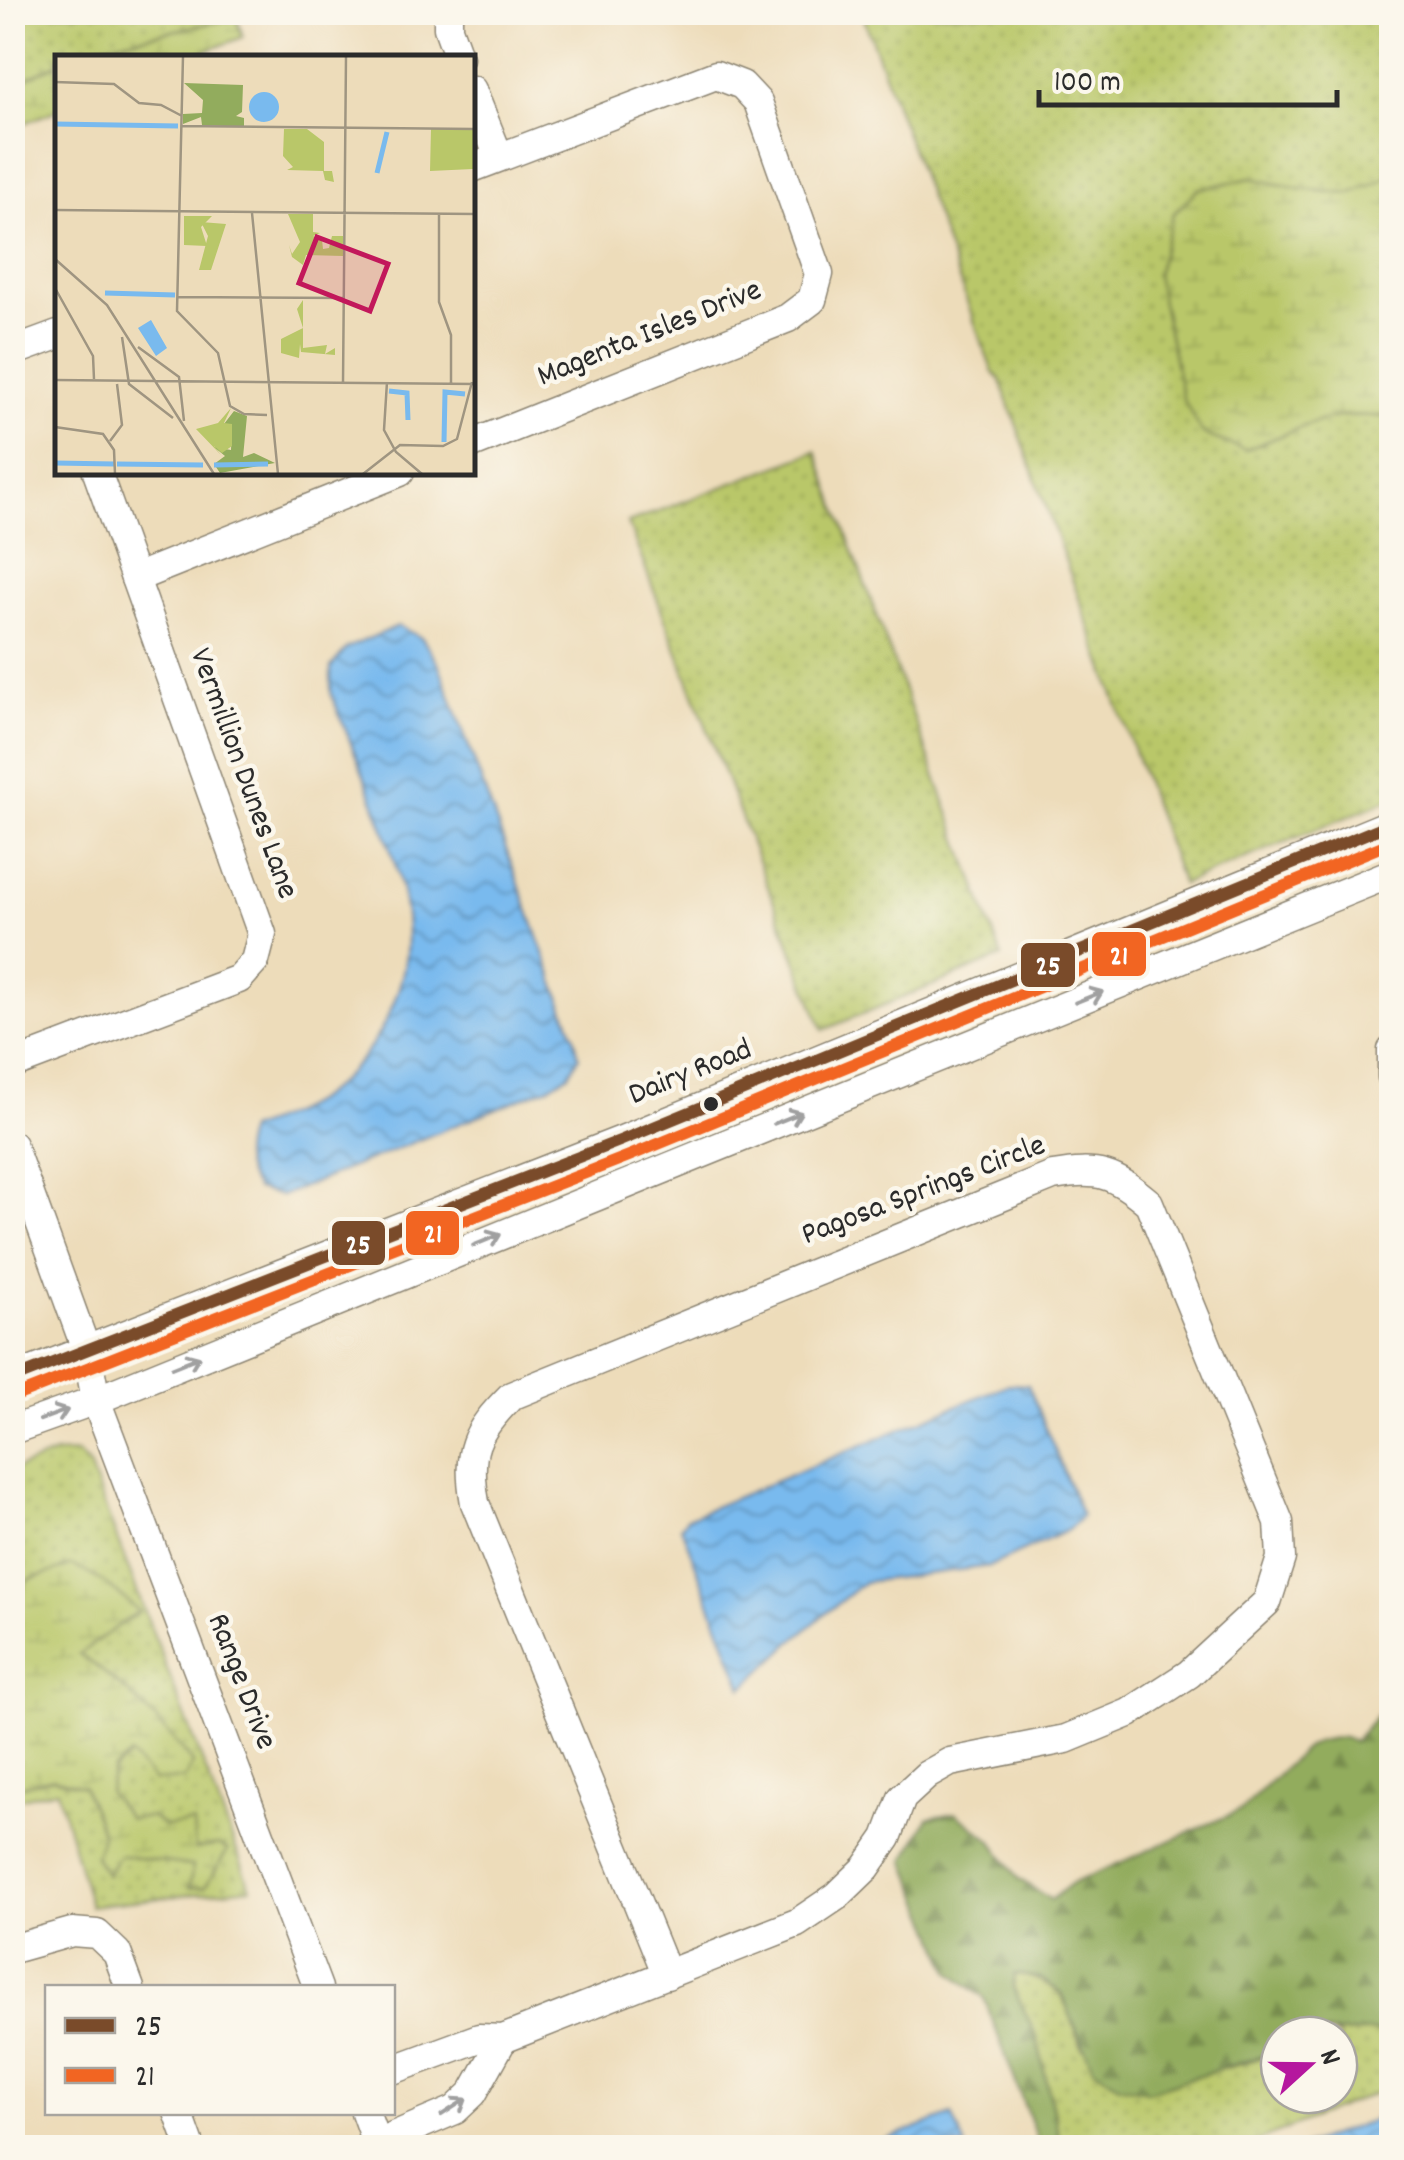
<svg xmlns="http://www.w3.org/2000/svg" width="1404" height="2160" viewBox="0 0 1404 2160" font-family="Dekko,sans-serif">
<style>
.grass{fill:url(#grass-dots);stroke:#72794a;stroke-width:2.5}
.forest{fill:url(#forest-firs);stroke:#5e6c44;stroke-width:2.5}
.wetland{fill:url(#wetland-marsh);stroke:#72794a;stroke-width:2.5}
.water{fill:url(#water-waves);stroke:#52728c;stroke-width:2.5}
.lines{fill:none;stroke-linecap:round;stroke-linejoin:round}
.minor-casing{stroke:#8c8472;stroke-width:31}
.minor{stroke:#fff;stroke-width:28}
.bus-1-casing{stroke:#fbf7ec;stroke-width:20}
.bus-2-casing{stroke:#fbf7ec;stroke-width:20}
.bus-1{stroke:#7a4b2a;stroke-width:12}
.bus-2{stroke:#f26522;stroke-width:12}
.oneway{stroke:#a0a0a0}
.bus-dot{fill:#2b2b2b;stroke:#fbf7ec;stroke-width:4}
.labels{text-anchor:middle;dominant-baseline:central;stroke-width:9;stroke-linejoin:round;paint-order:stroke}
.street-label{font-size:32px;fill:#2b2b2b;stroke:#fbf7ec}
.inset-river{fill:none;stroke:#79baee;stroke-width:5}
.inset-road{fill:none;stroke:#9f9581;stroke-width:2.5}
.view{fill:#c2185b;fill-opacity:0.15;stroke:#c2185b;stroke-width:5}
.inset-edge{fill:none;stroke:#2b2b2b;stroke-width:5}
.line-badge{stroke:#fbf7ec;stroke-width:4}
.badge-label{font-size:28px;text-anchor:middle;font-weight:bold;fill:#fff}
</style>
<defs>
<pattern id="grass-dots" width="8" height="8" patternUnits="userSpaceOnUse" patternTransform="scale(2.5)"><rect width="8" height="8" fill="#b9c769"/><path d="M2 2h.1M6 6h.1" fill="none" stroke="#9fab5b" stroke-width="1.8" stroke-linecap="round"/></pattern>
<pattern id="forest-firs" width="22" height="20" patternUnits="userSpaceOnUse" patternTransform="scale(2.5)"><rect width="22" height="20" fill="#92ac5d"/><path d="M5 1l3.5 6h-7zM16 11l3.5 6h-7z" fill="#778c4d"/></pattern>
<pattern id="wetland-marsh" width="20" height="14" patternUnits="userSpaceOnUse" patternTransform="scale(2.5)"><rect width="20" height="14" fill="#b9c769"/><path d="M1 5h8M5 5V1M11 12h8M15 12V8" fill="none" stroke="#9fab5b"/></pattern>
<pattern id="water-waves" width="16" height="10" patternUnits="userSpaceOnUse" patternTransform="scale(2.5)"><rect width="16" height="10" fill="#79baee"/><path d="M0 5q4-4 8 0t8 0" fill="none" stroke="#6397c1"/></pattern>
</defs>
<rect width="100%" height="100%" fill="#fbf7ec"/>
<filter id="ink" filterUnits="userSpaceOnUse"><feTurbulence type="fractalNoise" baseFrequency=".01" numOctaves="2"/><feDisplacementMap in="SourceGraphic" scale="20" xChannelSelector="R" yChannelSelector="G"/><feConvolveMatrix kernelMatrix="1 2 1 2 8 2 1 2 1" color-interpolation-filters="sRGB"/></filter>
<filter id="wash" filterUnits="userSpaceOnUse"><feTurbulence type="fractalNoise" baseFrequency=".0048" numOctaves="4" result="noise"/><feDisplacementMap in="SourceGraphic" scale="40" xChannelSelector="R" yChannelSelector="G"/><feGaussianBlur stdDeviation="2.25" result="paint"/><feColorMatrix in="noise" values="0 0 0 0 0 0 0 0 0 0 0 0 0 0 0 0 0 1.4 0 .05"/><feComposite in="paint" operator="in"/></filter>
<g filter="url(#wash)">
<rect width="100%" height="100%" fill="#eddcba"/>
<!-- grass -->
<g class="grass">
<polygon points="235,12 237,18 98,46 73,57 58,58 57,64 13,85 12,13"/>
<path d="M862,13H1383C1393,64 1399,126 1387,178L1350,194L1299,189L1252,178L1173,214L1167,244L1245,450C1300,429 1331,407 1391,418V799L1182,884L1000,379L993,373Z"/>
<polygon points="816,451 1002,957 823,1030 628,523"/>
<path d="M77,1453L89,1466L251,1888L90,1906L57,1790L13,1800V1788L53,1778L83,1786L102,1833L106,1874L119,1855L194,1866L219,1845L195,1850L192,1823L165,1827L151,1817L129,1819L108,1792L113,1770L131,1755L192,1763C157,1718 125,1686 78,1653L139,1612L17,1603L13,1606V1470L55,1454Z"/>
<path d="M1014,1974C1067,1982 1065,2003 1082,2048L1225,2069L1279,2051V2095H1339V2035H1333L1347,2031H1391V2087L1243,2147H1061L1037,2038L1013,1987Z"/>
</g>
<!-- forest -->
<polygon class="forest" points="1391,1699 1391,2031 1279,2035 1279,2051 1148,2091 1119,2085 1093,2068 1061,1993 1040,1978 1015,1974 1013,1987 1037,2038 1061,2147 1040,2147 984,1998 951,1972 905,1860 928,1818 956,1813 991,1840 1019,1879 1051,1900 1071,1884 1241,1810 1304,1749 1318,1741 1340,1737 1354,1741"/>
<!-- wetland -->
<g class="wetland">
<polygon points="237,18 243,37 191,57 73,57 98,46"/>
<polygon points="57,64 57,110 13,128 13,85"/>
<path d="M1391,157V418C1331,407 1300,429 1245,450L1203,434L1183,399L1156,275L1173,214L1198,189L1251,178L1299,189L1350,194L1386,178Z"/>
<path d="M73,1565L105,1583L139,1611L79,1654C126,1687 157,1718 193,1763L185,1779L154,1781L130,1755L113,1770L108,1792L129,1819L151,1817L165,1827L193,1823L195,1849L219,1845L228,1850L205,1887L189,1888L193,1866L119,1855L107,1875L95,1857L102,1833L83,1786L53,1778L13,1788V1606L17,1603L27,1580Z"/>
</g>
<!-- water -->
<g class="water">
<path d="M398,626L422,638L439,665L574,1035L579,1057L569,1074L549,1087L281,1196L256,1189C241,1168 240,1155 248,1130C275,1120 307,1109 330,1090C381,1049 413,982 406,916C398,848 356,759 331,693V667L347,648Z"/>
<polygon points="1009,1384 1028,1385 1082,1516 1068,1530 990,1566 864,1582 797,1637 743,1688 681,1527 687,1518"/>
<polygon points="1391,2113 1391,2147 1302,2147"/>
<polygon points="952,2115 966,2147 867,2147"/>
</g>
</g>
<g filter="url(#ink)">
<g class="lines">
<defs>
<g id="minor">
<polyline points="448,12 448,28 459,58"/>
<polyline points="472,90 499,157"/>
<polyline points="472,168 716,75 742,85 758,102 819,274 812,300 788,318 472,444"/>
<polyline points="12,352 58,335"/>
<polyline points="135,578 400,472"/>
<polyline points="1392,1050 1392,1077"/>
<polyline points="12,1065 239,979 255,961 262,934 97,472"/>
<polyline points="12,1145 87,1352 96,1400 318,1988"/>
<polyline points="12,1379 622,1140 1392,823"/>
<polyline points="12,1430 96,1400 1392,873"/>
<polyline points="12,1949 72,1932 97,1934 117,1953 130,1988"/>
<path d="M392,2070L479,2038L503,2039L797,1923L837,1896L866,1868L887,1838L902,1798L927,1775L950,1762L1066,1739L1129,1713L1189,1674L1267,1602L1281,1558L1279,1522L1149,1203C1114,1173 1098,1168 1053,1176L511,1396C474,1433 466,1451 475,1503L667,1975"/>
<polyline points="178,2112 191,2148"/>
<polyline points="365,2112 378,2148"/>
<polyline points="377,2143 455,2110 473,2093 503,2039"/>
</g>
</defs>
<!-- minor casing -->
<use href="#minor" class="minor-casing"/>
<!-- minor -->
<use href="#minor" class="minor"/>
<defs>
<polyline id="bus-1" points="12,1379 622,1140 1392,823"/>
<polyline id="bus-2" points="18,1395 629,1156 1392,842"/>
</defs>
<!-- bus-1 casing -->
<use href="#bus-1" class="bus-1-casing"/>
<!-- bus-2 casing -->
<use href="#bus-2" class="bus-2-casing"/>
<!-- bus-1 -->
<use href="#bus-1" class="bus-1"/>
<!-- bus-2 -->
<use href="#bus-2" class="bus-2"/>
</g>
<!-- one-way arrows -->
<defs><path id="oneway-shaft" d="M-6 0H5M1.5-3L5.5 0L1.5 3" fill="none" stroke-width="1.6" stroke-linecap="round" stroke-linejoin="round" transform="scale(2.5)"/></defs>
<g class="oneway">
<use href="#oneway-shaft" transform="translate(1089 997) rotate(-22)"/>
<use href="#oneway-shaft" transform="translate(788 1118) rotate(-22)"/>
<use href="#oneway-shaft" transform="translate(487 1240) rotate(-22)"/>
<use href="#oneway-shaft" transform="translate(186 1362) rotate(-22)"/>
<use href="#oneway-shaft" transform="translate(54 1415) rotate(-20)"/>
<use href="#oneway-shaft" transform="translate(454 2107) rotate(-33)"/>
</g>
</g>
<!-- markers -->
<circle class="bus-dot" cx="711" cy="1104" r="9"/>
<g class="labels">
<!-- street labels -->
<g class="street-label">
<text transform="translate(650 335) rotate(-22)">Magenta Isles Drive</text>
<text transform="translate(242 774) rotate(70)">Vermillion Dunes Lane</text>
<text transform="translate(691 1074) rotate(-22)">Dairy Road</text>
<text transform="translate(924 1192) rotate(-21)">Pagosa Springs Circle</text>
<text transform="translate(240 1682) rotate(69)">Range Drive</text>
</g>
</g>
<!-- overview -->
<g transform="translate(55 55)">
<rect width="420" height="420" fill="#eddcba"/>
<path d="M229,74H252L269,87V116H277L279,127L270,125L268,116L232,115L238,112L228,101ZM233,159H258V177L265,178L258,181L267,185L268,194L274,193L277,181H288V201L251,200L248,210L237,202L234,190L237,199L245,187ZM129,161H157L146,172L152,191L129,190ZM248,245V293L272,290L270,299L280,293V300L246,297L245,289L244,303L226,298V284L248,273L242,254Z" fill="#b9c769"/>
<path d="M129,28L188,30L187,57L181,61L189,63V72L147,70L146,62L128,69V59L147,58L148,45ZM179,356L192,361L188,402L199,398L220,408L165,418L159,409L170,401L159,392L176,395L177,369H169Z" fill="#92ac5d"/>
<path d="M146,167L171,169L156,215H144L153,181Z" fill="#b9c769"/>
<path d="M376,74H419L418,114L375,116ZM176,353L169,368L177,369V391L167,398L159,391L166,400L141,374L163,368Z" fill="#b9c769"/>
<path d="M194 52a15 15 0 1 1 30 0a15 15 0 1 1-30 0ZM96,265L112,293L101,301L83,273Z" fill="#79baee"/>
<path class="inset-river" d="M0,69L123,71M322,118L332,77M50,238L120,240M334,336L352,338L353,365M389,387L390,337L410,339M0,408L59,409M62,409L148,410M159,410L213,409"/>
<path class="inset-road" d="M128,1L122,256L163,298L175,351L189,359L212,360M0,27L59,29L84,48L106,50L127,61M126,71L420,74M0,155L420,159M197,158L223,419M384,159V247L396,280V329M0,204L52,250L159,419M0,233L38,301L39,324M122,242L290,243M67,282L74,329L118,363M83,292L124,322L129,366M0,325L420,329M332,327L329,375L341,397L367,419M288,328L291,1M0,372L48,379L59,395L60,419M55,386L67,370L62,329M308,419L345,390L388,391L402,384L417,327"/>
<path class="view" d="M262,182L333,209L315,256L244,228Z"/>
<rect width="420" height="420" class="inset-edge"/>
</g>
<g class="line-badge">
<rect x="1090" y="930" width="58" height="48" rx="10" fill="#f26522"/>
<rect x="1019" y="941" width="58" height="48" rx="10" fill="#7a4b2a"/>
<rect x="404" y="1209" width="57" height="48" rx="10" fill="#f26522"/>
<rect x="330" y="1219" width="57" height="48" rx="10" fill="#7a4b2a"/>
</g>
<g class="badge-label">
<text x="1119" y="964">21</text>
<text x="1048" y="974">25</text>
<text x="433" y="1242">21</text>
<text x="358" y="1253">25</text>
</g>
<!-- margin -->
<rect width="1404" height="2160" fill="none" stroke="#fbf7ec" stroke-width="50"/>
<!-- legend -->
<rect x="45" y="1985" width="350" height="130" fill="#fbf7ec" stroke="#a8a59f" stroke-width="2.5"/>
<rect x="65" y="2018" width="50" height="15" fill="#7a4b2a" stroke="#a8a59f" stroke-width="2.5"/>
<text x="135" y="2035" font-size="30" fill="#2b2b2b">25</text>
<rect x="65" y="2068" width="50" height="15" fill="#f26522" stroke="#a8a59f" stroke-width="2.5"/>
<text x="135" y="2085" font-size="30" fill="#2b2b2b">21</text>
<!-- north arrow -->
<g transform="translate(1309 2065) rotate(69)"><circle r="48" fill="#fbf7ec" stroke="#a8a59f" stroke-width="2.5"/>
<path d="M0-8L18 38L0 25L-18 38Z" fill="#b5179e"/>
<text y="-15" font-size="28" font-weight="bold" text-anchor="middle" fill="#2b2b2b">N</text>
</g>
<!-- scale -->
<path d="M1039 90v15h298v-15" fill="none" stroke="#2b2b2b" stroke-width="5"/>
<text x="1054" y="90" font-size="30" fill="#2b2b2b" stroke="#fbf7ec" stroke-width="8" paint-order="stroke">100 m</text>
</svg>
